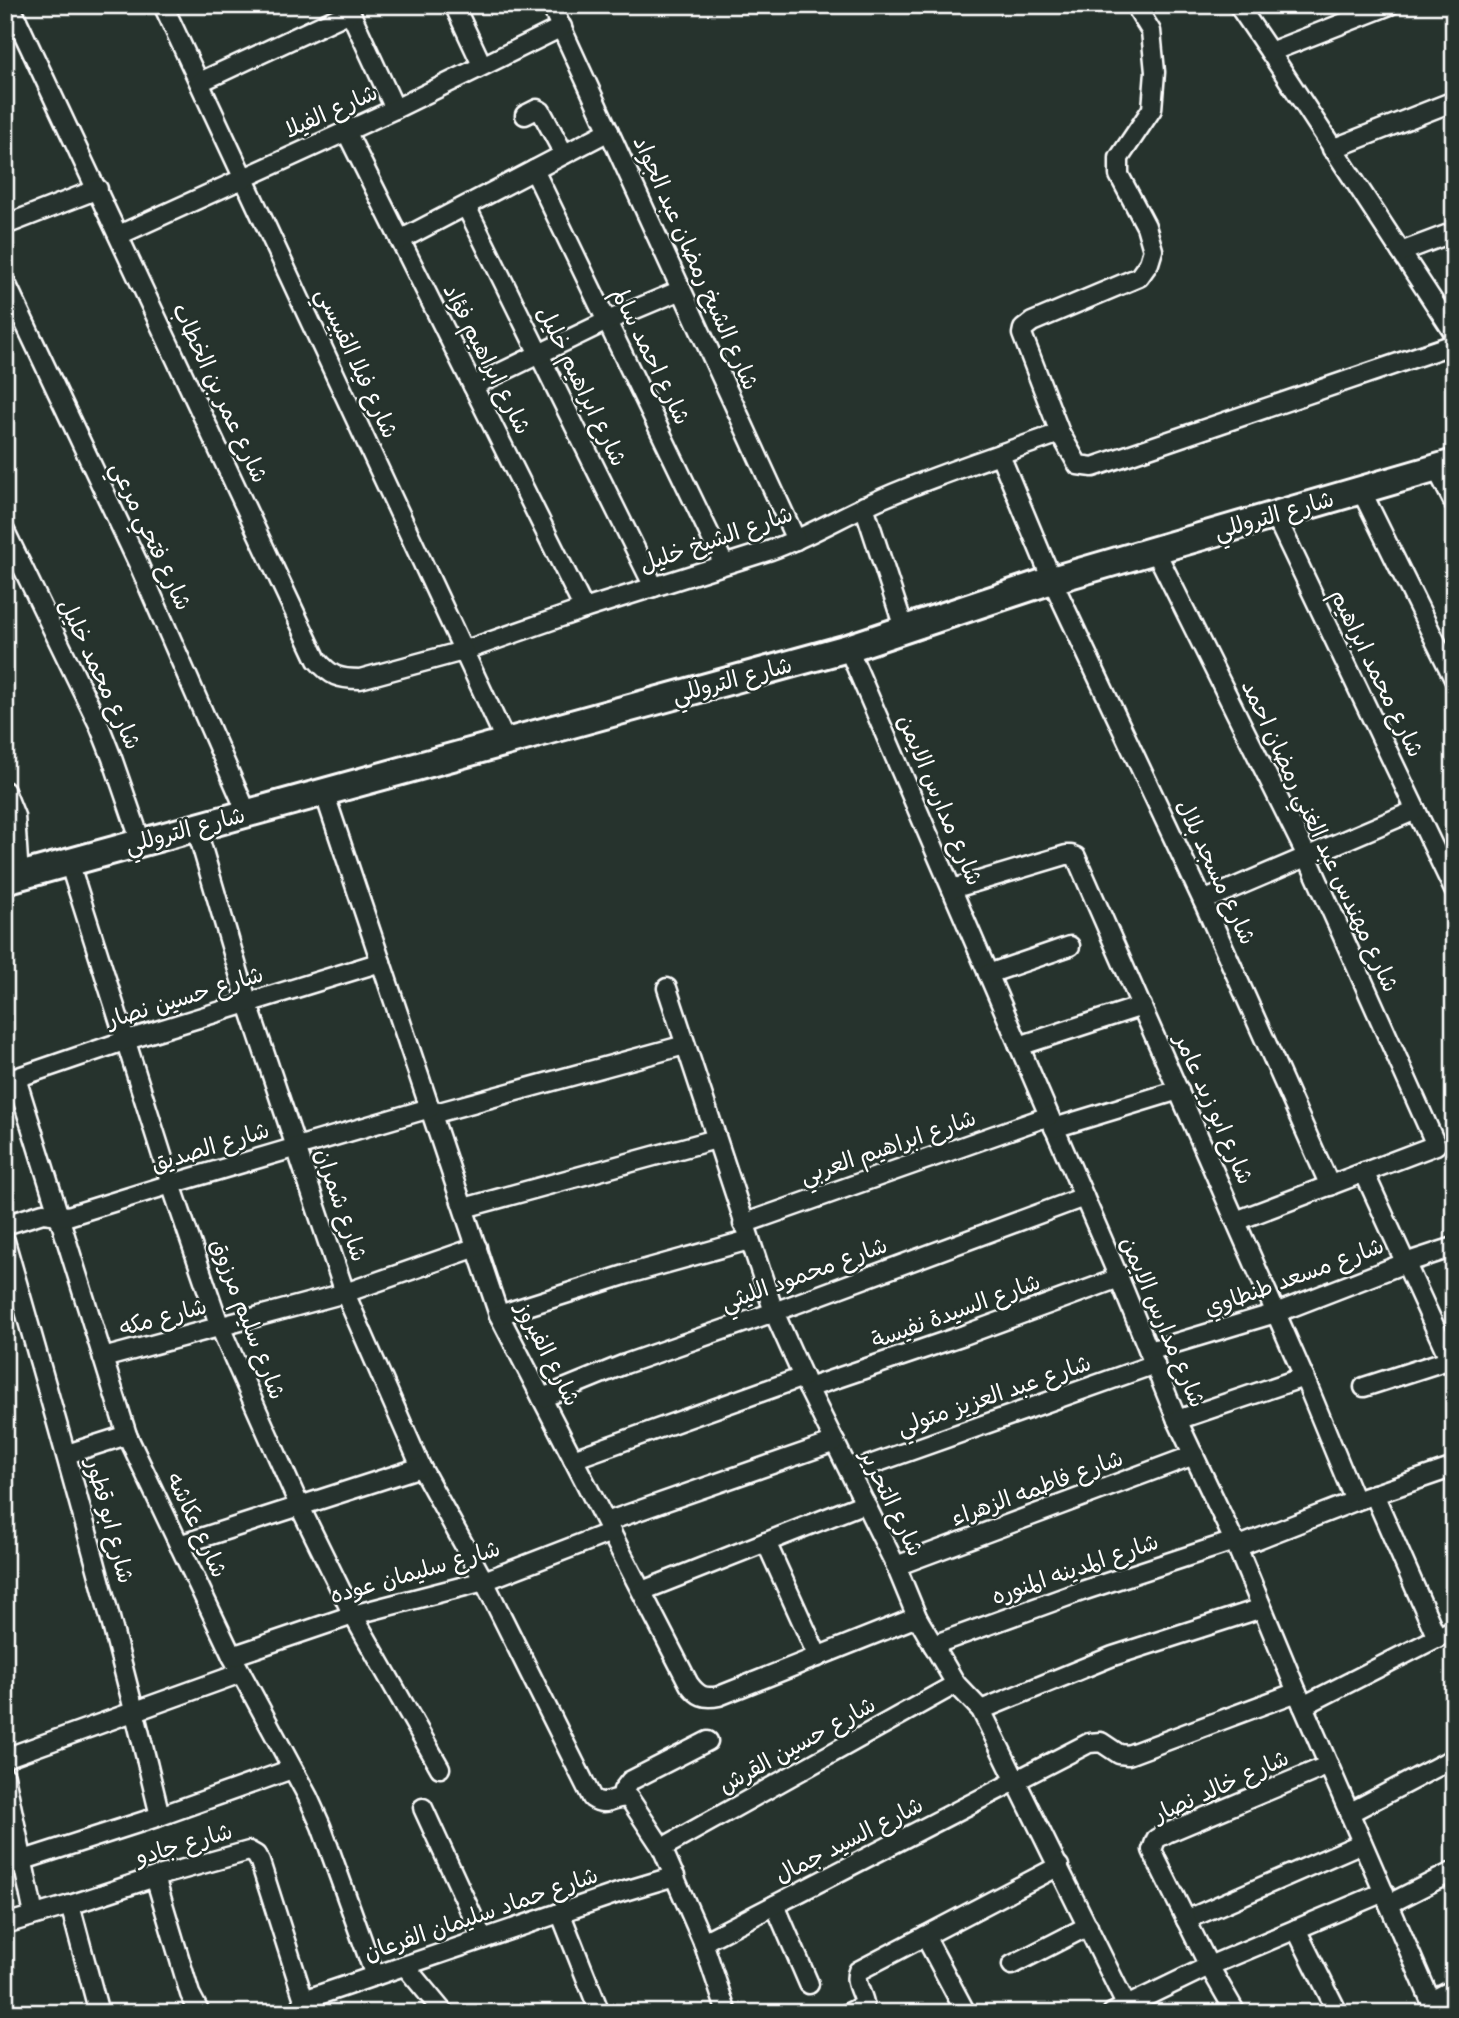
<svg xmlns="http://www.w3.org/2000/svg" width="1459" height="2018" viewBox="0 0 1459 2018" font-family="Sriracha,'Playpen Sans Arabic',sans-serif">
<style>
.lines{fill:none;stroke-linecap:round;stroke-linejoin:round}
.street-casing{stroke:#fff;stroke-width:23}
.secondary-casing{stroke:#fff;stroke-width:32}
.street{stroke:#26332d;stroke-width:18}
.secondary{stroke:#26332d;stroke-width:26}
.labels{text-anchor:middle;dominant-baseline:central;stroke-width:5;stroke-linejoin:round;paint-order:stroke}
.street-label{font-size:23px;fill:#fff;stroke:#26332d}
</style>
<rect width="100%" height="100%" fill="#26332d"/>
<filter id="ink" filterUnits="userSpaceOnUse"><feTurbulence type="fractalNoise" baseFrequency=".0143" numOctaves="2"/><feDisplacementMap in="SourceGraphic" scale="14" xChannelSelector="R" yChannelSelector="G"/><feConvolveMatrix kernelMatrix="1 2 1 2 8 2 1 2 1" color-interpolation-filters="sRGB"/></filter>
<g filter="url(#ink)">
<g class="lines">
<defs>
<g id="street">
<path d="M10,5L317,660C331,676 338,679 360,679L463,651L584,609L771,550C810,536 845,514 883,498C941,473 1001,454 1060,433"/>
<polyline points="163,5 506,742"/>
<polyline points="347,5 395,109"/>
<polyline points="454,5 482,65"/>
<polyline points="551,5 796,540"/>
<polyline points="1135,5 1151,31 1155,72 1152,109 1119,158 1119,175 1146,226 1153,250 1149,263 1139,277 1032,322 1023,329 1022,334 1060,433 1078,465 1093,467 1454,344"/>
<polyline points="1238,5 1270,52 1454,333"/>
<polyline points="1270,52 1390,5"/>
<polyline points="200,82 350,12"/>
<polyline points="525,115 537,109 541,111 564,154"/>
<polyline points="346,131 584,609"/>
<polyline points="1332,149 1454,101"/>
<polyline points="534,170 724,564"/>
<polyline points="466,206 654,587"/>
<polyline points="5,225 98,189"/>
<polyline points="119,235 395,109 562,27"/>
<polyline points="400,240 609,131"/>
<polyline points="1401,252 1454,232"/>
<polyline points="5,281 138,563 247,813"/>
<polyline points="473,386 607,321 681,290"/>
<polyline points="1000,455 1052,580 1203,901 1330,1186"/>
<polyline points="1436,468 1454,503"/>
<polyline points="1361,490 1454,679"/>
<polyline points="864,506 904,628"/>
<polyline points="1275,515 1454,890"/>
<polyline points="5,531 99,725 112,758 141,842"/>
<polyline points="1155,550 1307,856 1436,1145 1236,1221"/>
<polyline points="848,648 1119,1278 1177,1420 1237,1547 1297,1692 1436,2013"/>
<polyline points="5,791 15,816 19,876"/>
<path d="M324,792L499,1315L689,1684C698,1696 704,1699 719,1696L917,1617"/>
<path d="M196,827L248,1004L345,1293L421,1467L484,1581L592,1798C608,1809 614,1794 629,1798L662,1848L703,1942L727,2013"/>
<polyline points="69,862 171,1184 220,1327 300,1507 353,1615 440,1768"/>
<polyline points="952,889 1066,855 1071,855 1076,857 1304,1377 1355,1501"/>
<polyline points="1203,901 1416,810"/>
<polyline points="988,974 1070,946"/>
<polyline points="667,988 774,1312 808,1388 896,1566 917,1617 956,1684 981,1710 1130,2013"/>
<polyline points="1019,1046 1142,1006"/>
<polyline points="16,1078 127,1435 232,1656 308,1797 321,1826 375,1976"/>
<polyline points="7,1081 127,1040 381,962"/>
<polyline points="432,1114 685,1045"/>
<polyline points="1054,1128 1179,1090"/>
<polyline points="1364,1172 1454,1369"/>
<polyline points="464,1208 716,1139"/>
<polyline points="743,1224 1049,1116"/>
<polyline points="5,1225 43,1213 68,1216 171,1184 430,1108"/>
<path d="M5,1241C60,1432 114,1623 160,1816"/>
<polyline points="499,1315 628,1274 749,1240"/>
<polyline points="1149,1351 1276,1313 1405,1263 1454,1247"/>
<polyline points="103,1358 345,1293 477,1247"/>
<polyline points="1364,1387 1454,1358"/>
<polyline points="808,1388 964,1335 1119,1278"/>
<polyline points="542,1398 625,1364 774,1312 1084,1197"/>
<polyline points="1177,1420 1304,1377"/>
<polyline points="67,1454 127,1435"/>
<polyline points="573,1459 803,1377"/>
<polyline points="850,1472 1155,1364"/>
<polyline points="1374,1494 1437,1638"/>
<polyline points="606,1522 835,1442"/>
<polyline points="766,1542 818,1657"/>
<polyline points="179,1545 421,1467"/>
<polyline points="1237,1547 1355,1501 1454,1467"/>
<polyline points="896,1566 1194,1455"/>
<polyline points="642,1591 865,1503"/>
<polyline points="933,1645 1082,1591 1234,1541"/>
<polyline points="232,1656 353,1615 484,1581 611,1532"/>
<polyline points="1303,1706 1454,1629"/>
<polyline points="981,1710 1113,1656 1262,1608"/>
<polyline points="5,1758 241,1673"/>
<polyline points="5,1776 34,1915"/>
<polyline points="622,1796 623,1790 630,1781 708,1741"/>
<polyline points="423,1808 483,1939"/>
<polyline points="1349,1813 1454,1758"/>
<polyline points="662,1848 956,1684"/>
<polyline points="5,1866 160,1816 292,1769"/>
<polyline points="155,1877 190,1994 200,2013"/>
<polyline points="1389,1904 1454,1871"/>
<polyline points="70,1905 99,2013"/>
<polyline points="775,1905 809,1984"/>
<polyline points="560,1912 600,2013"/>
<polyline points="1186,1920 1362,1843"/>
<polyline points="5,1924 70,1905 155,1877 249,1851 256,1855 260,1862 304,2000 310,2013"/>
<polyline points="1296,1929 1338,2013"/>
<polyline points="925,1936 966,2013"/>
<polyline points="703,1942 1089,1743 1101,1742 1119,1754 1128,1755 1297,1692"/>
<polyline points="1012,1965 1088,1926"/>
<polyline points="405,1966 444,2013"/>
<polyline points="304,2000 618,1893 675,1876"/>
<polyline points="1431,2001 1454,1989"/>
<path d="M848,2013L862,2006L864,2003C862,1992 853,1982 858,1971L1059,1866"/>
<polyline points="1112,2013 1209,1966 1384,1892"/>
<polyline points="1236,2013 1209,1966 1157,1861 1152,1850 1156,1839 1167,1833 1329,1765"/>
</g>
<polyline id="secondary" points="5,880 848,648 1052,580 1454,463"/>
</defs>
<!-- street casing -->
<use href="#street" class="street-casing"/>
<!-- secondary casing -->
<use href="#secondary" class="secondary-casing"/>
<!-- street -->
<use href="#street" class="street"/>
<!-- secondary -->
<use href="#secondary" class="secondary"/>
</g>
</g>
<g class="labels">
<!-- street labels -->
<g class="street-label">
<text transform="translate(331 111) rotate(-24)">شارع الفيلا</text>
<text transform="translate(696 263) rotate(66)">شارع الشيخ رمضان عبد الجواد</text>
<text transform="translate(651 356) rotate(64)">شارع احمد سالم</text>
<text transform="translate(487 359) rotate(63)">شارع ابراهيم فؤاد</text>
<text transform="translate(357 363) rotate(65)">شارع فيلا القبيسي</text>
<text transform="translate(582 386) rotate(64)">شارع ابراهيم خليل</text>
<text transform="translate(220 393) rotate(65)">شارع عمر بن الخطاب</text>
<text transform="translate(1274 515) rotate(-16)">شارع التروللي</text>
<text transform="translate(151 536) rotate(65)">شارع فتحي مرعي</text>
<text transform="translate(716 539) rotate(-19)">شارع الشيخ خليل</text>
<text transform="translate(1377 673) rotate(64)">شارع محمد ابراهيم</text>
<text transform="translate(100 674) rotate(65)">شارع محمد خليل</text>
<text transform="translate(732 680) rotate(-15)">شارع التروللي</text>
<text transform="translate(940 800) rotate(67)">شارع مدارس الايمن</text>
<text transform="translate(185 830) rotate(-15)">شارع التروللي</text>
<text transform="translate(1320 836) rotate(65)">شارع مهندس عبد الغني رمضان احمد</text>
<text transform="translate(1216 872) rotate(65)">شارع مسجد بلال</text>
<text transform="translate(185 997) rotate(-17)">شارع حسين نصار</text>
<text transform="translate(1214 1109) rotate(66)">شارع ابو زيد عامر</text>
<text transform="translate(210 1147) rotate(-17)">شارع الصديق</text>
<text transform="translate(888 1147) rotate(-19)">شارع ابراهيم العربي</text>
<text transform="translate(341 1205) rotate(71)">شارع شمران</text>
<text transform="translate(804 1274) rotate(-20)">شارع محمود الليثي</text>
<text transform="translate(1294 1277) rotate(-20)">شارع مسعد طنطاوي</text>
<text transform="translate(956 1311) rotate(-20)">شارع السيدة نفيسة</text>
<text transform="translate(163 1317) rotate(-15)">شارع مكه</text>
<text transform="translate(248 1319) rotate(69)">شارع سليم مرزوق</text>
<text transform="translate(1163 1322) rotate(67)">شارع مدارس الايمن</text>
<text transform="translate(548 1354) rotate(63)">شارع الفيروز</text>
<text transform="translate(994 1395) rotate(-19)">شارع عبد العزيز متولي</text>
<text transform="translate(1037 1488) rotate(-20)">شارع فاطمه الزهراء</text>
<text transform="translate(892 1503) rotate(64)">شارع التحرير</text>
<text transform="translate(110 1521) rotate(75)">شارع ابو قطور</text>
<text transform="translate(197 1525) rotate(65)">شارع عكاشه</text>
<text transform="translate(1075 1569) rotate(-19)">شارع المدينه المنوره</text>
<text transform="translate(415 1572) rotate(-16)">شارع سليمان عوده</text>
<text transform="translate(797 1745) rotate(-29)">شارع حسين القرش</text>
<text transform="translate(1221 1786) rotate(-24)">شارع خالد نصار</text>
<text transform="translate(849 1840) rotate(-27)">شارع السيد جمال</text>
<text transform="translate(184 1844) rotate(-16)">شارع جادو</text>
<text transform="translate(481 1914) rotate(-19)">شارع حماد سليمان الفرعان</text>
</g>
</g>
<!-- margin -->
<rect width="1459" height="2018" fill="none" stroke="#26332d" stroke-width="28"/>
<rect x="14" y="14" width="1431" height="1990" fill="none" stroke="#fff" stroke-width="2.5" filter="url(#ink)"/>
</svg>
